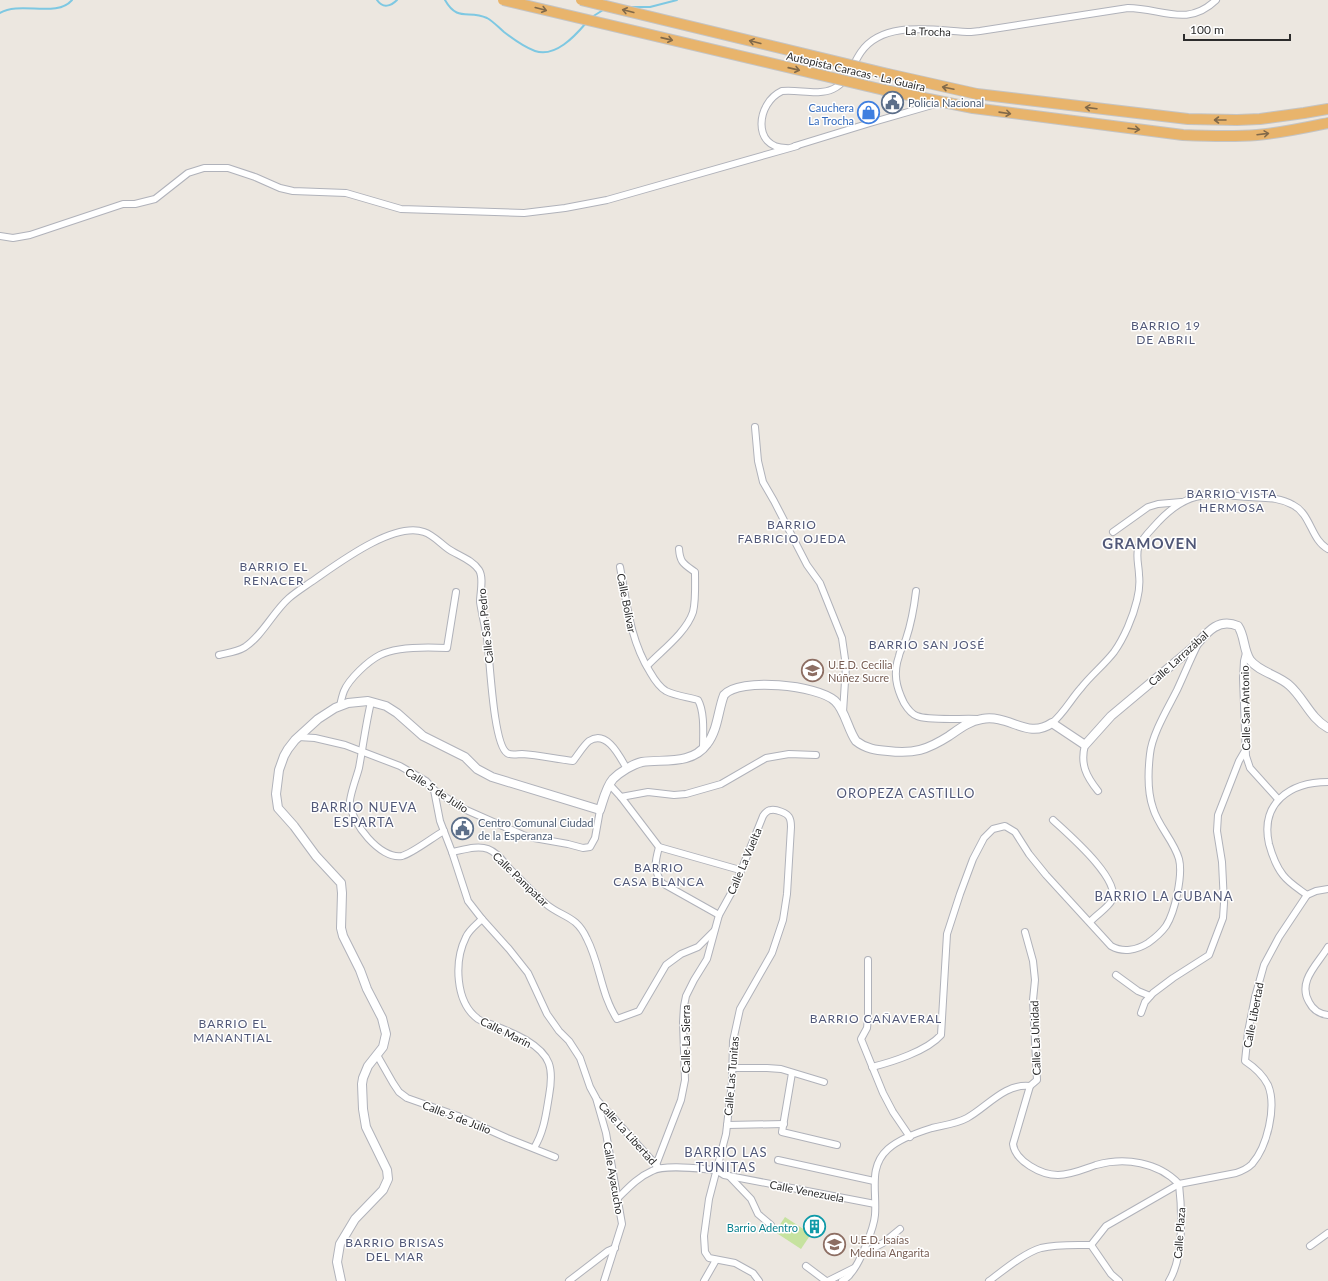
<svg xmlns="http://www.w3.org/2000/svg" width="1328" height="1281" viewBox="0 0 1328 1281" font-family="Lato,sans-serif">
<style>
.pitch{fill:#c6e29f}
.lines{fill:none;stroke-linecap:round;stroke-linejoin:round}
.stream{stroke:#7ec8e2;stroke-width:2}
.minor-casing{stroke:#b0b2ba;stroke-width:8}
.tertiary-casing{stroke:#b0b2ba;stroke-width:10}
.trunk-casing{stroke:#c4c4c4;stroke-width:12}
.minor{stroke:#fff;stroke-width:6}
.tertiary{stroke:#fff;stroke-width:8}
.trunk{stroke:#e8b46c;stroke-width:10}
.trunk-bridge-casing{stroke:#c4c4c4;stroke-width:12;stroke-linecap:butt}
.trunk-bridge{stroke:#e8b46c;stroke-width:10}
.oneway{stroke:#816949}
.labels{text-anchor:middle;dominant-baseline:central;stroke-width:3;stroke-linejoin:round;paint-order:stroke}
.street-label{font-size:11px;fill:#2c2c2c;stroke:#fff}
.service-label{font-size:11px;fill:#4e5e75;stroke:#fff;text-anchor:start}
.shop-label{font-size:11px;fill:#366cbe;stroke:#fff;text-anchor:end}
.education-label{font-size:11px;fill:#785e54;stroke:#fff;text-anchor:start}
.culture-label{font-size:11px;fill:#0d838f;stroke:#fff;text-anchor:end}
.neighbourhood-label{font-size:12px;letter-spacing:1px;fill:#515878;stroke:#fff}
.quarter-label{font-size:13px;letter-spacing:1px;fill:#515878;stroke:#fff}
.district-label{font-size:15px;font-weight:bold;letter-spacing:1px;fill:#515878;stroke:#fff}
</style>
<rect width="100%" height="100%" fill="#ece7e0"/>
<!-- pitch -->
<polygon class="pitch" points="785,1217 811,1234 801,1249 775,1232"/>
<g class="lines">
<!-- stream -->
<g class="stream">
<path d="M377,0C383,9 391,6 397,0"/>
<path d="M445,0C458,23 469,9 487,18C494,22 498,27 504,32C513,39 524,47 535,51C555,58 575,36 586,23"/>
<polyline points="631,7 650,7 677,0"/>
<path d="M0,13C20,1 57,18 72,0"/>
<polyline points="592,17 603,10"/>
</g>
<defs>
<g id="minor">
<polyline points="795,146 870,123 939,103"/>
<path d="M786,148C752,148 756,103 782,91C798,89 818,96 833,89C848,82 852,65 861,52C884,19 936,31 971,32L980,31L1128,8C1161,8 1187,28 1216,0"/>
<polyline points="0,236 13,238 30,235 123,204 135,204 155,199 188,173 204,168 228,168 255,177 280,188 293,191 346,193 401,209 524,213 565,208 607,200 797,146"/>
<polyline points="755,427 758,461 763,482 774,501 807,565 820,583 842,638 846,666 843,712"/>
<polyline points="1113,532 1148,507 1158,504 1181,502"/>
<path d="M620,567C627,604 630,640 650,672C654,679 659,687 666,691C676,696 688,697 698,700C705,712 703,736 703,749"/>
<path d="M916,591C914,608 911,624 906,639C904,645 900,650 899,656C893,673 896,687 904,703C907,708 911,714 917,716C929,721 963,718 978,719"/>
<polyline points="1246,653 1244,661 1243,678 1246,756 1250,768 1278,799"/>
<path d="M219,655C227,653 237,652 245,647C263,635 273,612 289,598C296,592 304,587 311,582C336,565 393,521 424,532C433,535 439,542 447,548C456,555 472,559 479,570C484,578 480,593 480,602C482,615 485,626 487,638C490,658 493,744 507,753C511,756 518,754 522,754C539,755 556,759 573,761C578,755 583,746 589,741C607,729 620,757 627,769"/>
<path d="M647,666C661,651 686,633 693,612C696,600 695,585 695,572C684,564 680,563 679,549"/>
<path d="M371,702C366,723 363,746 359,768C357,776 349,797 350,803C351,822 380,860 402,856C413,853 433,837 444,831"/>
<path d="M340,706C341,701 342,696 344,691C349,679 368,661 380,655C398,646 428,647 447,648L456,592"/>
<path d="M1052,723C1064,713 1071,699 1081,688C1091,675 1104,665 1114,652C1124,638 1133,617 1137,600C1139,592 1140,583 1139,575C1139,566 1135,554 1139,546C1143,537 1152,529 1158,522C1189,489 1208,494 1249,497C1265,498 1279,497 1293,505C1311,514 1311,540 1328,549"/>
<polyline points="298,737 315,738 345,745 400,766 426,781 434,790 464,809 523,835 534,838 568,844 583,848 590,847 595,838 600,810"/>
<path d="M1085,745C1080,764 1086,776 1098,791"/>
<path d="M1328,782C1290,782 1260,803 1269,844C1272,855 1276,866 1283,875C1289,883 1299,889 1307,895L1316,891L1328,889"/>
<polyline points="610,785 621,797 659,847 740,870"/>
<polyline points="434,790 440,821 452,852 468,901 482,919 509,949 528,973 547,1014 559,1031 569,1041 580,1058 590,1087 596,1098 606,1133 622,1224 604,1281"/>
<polyline points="621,797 648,792 674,795 686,794 721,784 766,758 789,754 816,755"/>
<path d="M1053,820C1068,834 1121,879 1112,900C1108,908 1096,915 1090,922"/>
<path d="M659,847C655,862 653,869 662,883L719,915"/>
<path d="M452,852C463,850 477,845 488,849C499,853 505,865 513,872C524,883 534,894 546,904C563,918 576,915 587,939C600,964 601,995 617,1019L639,1011L666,965L681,954L698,947L714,931"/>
<path d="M482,919C476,925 469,930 466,937C454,961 455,1002 478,1019C484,1023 492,1024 498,1027C508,1031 517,1035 526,1040C551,1055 554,1068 549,1096C546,1114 544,1132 534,1148"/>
<path d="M1025,932L1033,961L1035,980L1033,1000L1037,1080L1030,1086L1013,1144C1015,1161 1041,1175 1058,1175C1071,1175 1084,1169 1096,1165C1125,1157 1158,1162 1179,1184"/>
<path d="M1328,947C1318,964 1297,981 1309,1002C1313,1010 1319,1014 1328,1015"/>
<polyline points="868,960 868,1018 867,1028 861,1039 883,1093 893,1112 910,1137"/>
<polyline points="1116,975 1138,991 1150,996"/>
<polyline points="1141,1013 1145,1002 1153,993 1173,978 1209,955 1223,918 1224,903 1222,862 1217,831 1218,815 1239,761 1246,749"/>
<polyline points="377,1055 393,1083 399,1092 407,1098 458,1116 507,1138 555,1157"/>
<path d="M872,1067C892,1062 927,1051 941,1035L947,934L960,894L973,859L984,838L993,829L1005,826L1015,832L1029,854L1046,875L1111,946C1123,953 1137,950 1148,943C1155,938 1161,933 1166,926C1175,912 1183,875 1179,859C1174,841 1158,826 1153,808C1147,791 1148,771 1150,754C1152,734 1168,708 1177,690C1184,675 1190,660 1197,646"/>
<polyline points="732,1068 767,1068 781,1069 824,1082"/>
<polyline points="792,1073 782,1132 837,1145"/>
<polyline points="597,1100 658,1167"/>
<polyline points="727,1125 784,1124"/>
<polyline points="778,1160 874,1181"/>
<path d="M656,1165L681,1100L685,1080L683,1022L684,1006L686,996L694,980L707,959L719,915L734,888L763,816C765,813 767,810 771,810C776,809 787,813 789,817C791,820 791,823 791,827L787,894L783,920L772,953L740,1009L733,1041L732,1082L726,1134L709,1199L704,1236L705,1252L709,1258L735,1263L753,1273L759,1281"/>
<polyline points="716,1170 724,1175 875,1204"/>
<polyline points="730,1177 751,1199 758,1214 771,1225"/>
<path d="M618,1198C628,1188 638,1177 652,1171C665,1164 701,1169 716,1170"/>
<path d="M1091,1245L1106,1226L1179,1184L1236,1173C1242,1171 1248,1168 1252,1164C1267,1147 1277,1107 1268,1085C1263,1075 1254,1067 1245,1061L1248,1032L1255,997L1264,965L1279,937L1307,895"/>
<polyline points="1091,1245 1111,1274 1119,1281"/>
<polyline points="1310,1246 1328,1233"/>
<polyline points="862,1254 883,1243 900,1229"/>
<polyline points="806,1266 826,1281"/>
<polyline points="569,1281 608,1251 615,1248"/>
<polyline points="704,1281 716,1260"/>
<polyline points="828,1281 854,1268"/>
<path d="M842,1281C845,1279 849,1277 851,1273C860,1263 874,1228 875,1215C877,1191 868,1167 888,1149C898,1140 919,1132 932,1128C944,1125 956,1124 967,1118C987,1107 1005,1083 1030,1086"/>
<path d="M989,1281C1004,1270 1024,1253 1041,1248C1057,1244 1075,1245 1091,1245"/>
<path d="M1169,1281C1184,1257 1182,1211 1179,1184"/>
</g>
<path id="tertiary" d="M341,1281L337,1262L340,1244L355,1219L383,1190L388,1179L387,1170L366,1127L363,1109L362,1084L363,1078L368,1066L383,1047L386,1034L382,1018L367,989L360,970L343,936L341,928L342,893L341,883L316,856L294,826L278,808L276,794L279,770L284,756L288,749L295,740L318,719L335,708L348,703L368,701L386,706L397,713L423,736L465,757L477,769L492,777L600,810C603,801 606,787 613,779C620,772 633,764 642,762C664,759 692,765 707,744C718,730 718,710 724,695C739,677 818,685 835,701C845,710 848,730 856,741C866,749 876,750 888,751C914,754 927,750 949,736C959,729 969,721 982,719C1010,714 1027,740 1052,723L1085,745L1111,716L1197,644C1208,631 1219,618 1238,626C1245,636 1243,649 1250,660C1259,672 1278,675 1289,685C1304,698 1310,718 1328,728"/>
<g id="trunk">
<polyline points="888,74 977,94 1188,119 1237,120 1260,119 1304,113 1328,109"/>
<path d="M884,90L973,108L1183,135C1207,136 1232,137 1257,135C1281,133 1304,128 1328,123"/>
</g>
</defs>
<!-- minor casing -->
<use href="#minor" class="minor-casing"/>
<!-- tertiary casing -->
<use href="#tertiary" class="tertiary-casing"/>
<!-- trunk casing -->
<use href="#trunk" class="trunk-casing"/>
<!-- minor -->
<use href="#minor" class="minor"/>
<!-- tertiary -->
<use href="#tertiary" class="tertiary"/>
<!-- trunk -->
<use href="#trunk" class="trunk"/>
<defs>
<g id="trunk-bridge">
<polyline points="503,0 884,90"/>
<polyline points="581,0 888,74"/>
</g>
</defs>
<!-- trunk-bridge casing -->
<use href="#trunk-bridge" class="trunk-bridge-casing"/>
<!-- trunk-bridge -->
<use href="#trunk-bridge" class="trunk-bridge"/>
</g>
<!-- one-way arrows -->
<defs><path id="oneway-shaft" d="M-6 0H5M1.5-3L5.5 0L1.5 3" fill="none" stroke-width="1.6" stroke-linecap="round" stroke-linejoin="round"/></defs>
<g class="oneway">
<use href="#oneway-shaft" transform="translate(541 9) rotate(15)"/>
<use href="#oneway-shaft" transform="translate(628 11) rotate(-166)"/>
<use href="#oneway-shaft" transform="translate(667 39) rotate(13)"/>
<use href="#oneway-shaft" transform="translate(755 42) rotate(-166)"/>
<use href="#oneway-shaft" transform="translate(794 69) rotate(13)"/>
<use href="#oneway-shaft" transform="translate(948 88) rotate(-168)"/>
<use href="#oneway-shaft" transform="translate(1091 108) rotate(-173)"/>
<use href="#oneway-shaft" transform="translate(1005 113) rotate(8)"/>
<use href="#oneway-shaft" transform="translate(1220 120) rotate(-180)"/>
<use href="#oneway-shaft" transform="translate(1134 129) rotate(7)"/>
<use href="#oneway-shaft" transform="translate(1263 134) rotate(-7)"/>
</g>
<!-- icons -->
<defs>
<symbol id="civic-ring" viewBox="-11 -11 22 22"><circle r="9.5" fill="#fff" stroke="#5c6f8a" stroke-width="1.5"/><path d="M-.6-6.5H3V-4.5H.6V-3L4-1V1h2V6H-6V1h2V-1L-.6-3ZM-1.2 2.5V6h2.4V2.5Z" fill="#5c6f8a"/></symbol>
<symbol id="shop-ring" viewBox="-11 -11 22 22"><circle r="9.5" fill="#fff" stroke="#3f7fe0" stroke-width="1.5"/><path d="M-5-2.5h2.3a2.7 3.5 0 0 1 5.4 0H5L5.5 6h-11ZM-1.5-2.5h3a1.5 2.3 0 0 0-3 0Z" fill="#3f7fe0"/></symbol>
<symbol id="school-ring" viewBox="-11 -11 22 22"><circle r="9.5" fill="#fff" stroke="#8d6e63" stroke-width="1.5"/><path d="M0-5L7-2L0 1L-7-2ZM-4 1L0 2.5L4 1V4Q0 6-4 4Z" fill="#8d6e63"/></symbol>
<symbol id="building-ring" viewBox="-11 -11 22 22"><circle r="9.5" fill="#fff" stroke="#0f9aa8" stroke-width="1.5"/><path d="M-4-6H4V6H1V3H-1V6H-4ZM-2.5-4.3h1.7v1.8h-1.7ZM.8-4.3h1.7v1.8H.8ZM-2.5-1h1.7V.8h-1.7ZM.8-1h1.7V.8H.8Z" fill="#0f9aa8"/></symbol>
</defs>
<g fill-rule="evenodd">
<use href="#civic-ring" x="880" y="90" width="25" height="25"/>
<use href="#shop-ring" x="856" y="100" width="25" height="25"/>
<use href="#school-ring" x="800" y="658" width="25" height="25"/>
<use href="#civic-ring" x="450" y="816" width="25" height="25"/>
<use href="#building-ring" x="802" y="1214" width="25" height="25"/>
<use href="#school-ring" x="822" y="1232" width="25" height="25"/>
</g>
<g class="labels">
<!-- street labels -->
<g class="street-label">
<text transform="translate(928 31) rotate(2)">La Trocha</text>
<text transform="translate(856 71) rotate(13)">Autopista Caracas - La Guaira</text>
<text transform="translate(627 603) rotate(79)">Calle Bolívar</text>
<text transform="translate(485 626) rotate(-96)">Calle San Pedro</text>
<text transform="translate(1178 658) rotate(-42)">Calle Larrazábal</text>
<text transform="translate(1245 708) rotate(-91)">Calle San Antonio</text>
<text transform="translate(437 790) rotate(33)">Calle 5 de Julio</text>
<text transform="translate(744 861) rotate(-67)">Calle La Vuelta</text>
<text transform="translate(521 879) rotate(44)">Calle Pampatar</text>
<text transform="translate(1253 1015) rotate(-79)">Calle Libertad</text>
<text transform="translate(506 1032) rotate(26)">Calle Marín</text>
<text transform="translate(1035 1038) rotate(-92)">Calle La Unidad</text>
<text transform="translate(685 1039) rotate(-90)">Calle La Sierra</text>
<text transform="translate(731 1076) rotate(-85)">Calle Las Tunitas</text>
<text transform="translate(457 1117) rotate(21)">Calle 5 de Julio</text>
<text transform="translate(628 1133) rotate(48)">Calle La Libertad</text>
<text transform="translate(614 1178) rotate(80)">Calle Ayacucho</text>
<text transform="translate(807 1191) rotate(11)">Calle Venezuela</text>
<text transform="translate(1179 1233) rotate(-86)">Calle Plaza</text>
</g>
<!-- service labels -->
<g class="service-label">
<text x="908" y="102">Policia Nacional</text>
<text x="478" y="822">Centro Comunal Ciudad<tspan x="478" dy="13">de la Esperanza</tspan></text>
</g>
<!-- shop labels -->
<g class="shop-label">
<text x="854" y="107">Cauchera<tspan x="854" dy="13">La Trocha</tspan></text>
</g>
<!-- education labels -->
<g class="education-label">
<text x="828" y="664">U.E.D. Cecilia<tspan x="828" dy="13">Núñez Sucre</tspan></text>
<text x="850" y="1239">U.E.D. Isaías<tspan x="850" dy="13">Medina Angarita</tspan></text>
</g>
<!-- culture labels -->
<g class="culture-label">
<text x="798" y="1227">Barrio Adentro</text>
</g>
<!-- neighbourhood labels -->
<g class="neighbourhood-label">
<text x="1166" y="325">BARRIO 19<tspan x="1166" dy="14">DE ABRIL</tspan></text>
<text x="1232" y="493">BARRIO VISTA<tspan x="1232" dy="14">HERMOSA</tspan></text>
<text x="792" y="524">BARRIO<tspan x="792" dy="14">FABRICIO OJEDA</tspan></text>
<text x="274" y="566">BARRIO EL<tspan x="274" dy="14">RENACER</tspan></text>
<text x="927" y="644">BARRIO SAN JOSÉ</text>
<text x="659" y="867">BARRIO<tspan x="659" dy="14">CASA BLANCA</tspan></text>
<text x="876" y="1018">BARRIO CAÑAVERAL</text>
<text x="233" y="1023">BARRIO EL<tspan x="233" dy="14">MANANTIAL</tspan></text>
<text x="395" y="1242">BARRIO BRISAS<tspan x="395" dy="14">DEL MAR</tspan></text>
</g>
<!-- quarter labels -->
<g class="quarter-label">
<text x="906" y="793">OROPEZA CASTILLO</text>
<text x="364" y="807">BARRIO NUEVA<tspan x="364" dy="15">ESPARTA</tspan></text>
<text x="1164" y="896">BARRIO LA CUBANA</text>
<text x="726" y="1152">BARRIO LAS<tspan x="726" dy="15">TUNITAS</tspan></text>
</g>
<!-- district labels -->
<g class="district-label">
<text x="1150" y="543">GRAMOVEN</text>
</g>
</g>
<!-- scale -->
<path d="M1184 34v6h106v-6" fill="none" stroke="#2c2c2c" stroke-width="2"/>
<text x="1190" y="34" font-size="12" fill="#2c2c2c" stroke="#ffffff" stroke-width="3" paint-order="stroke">100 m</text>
</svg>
